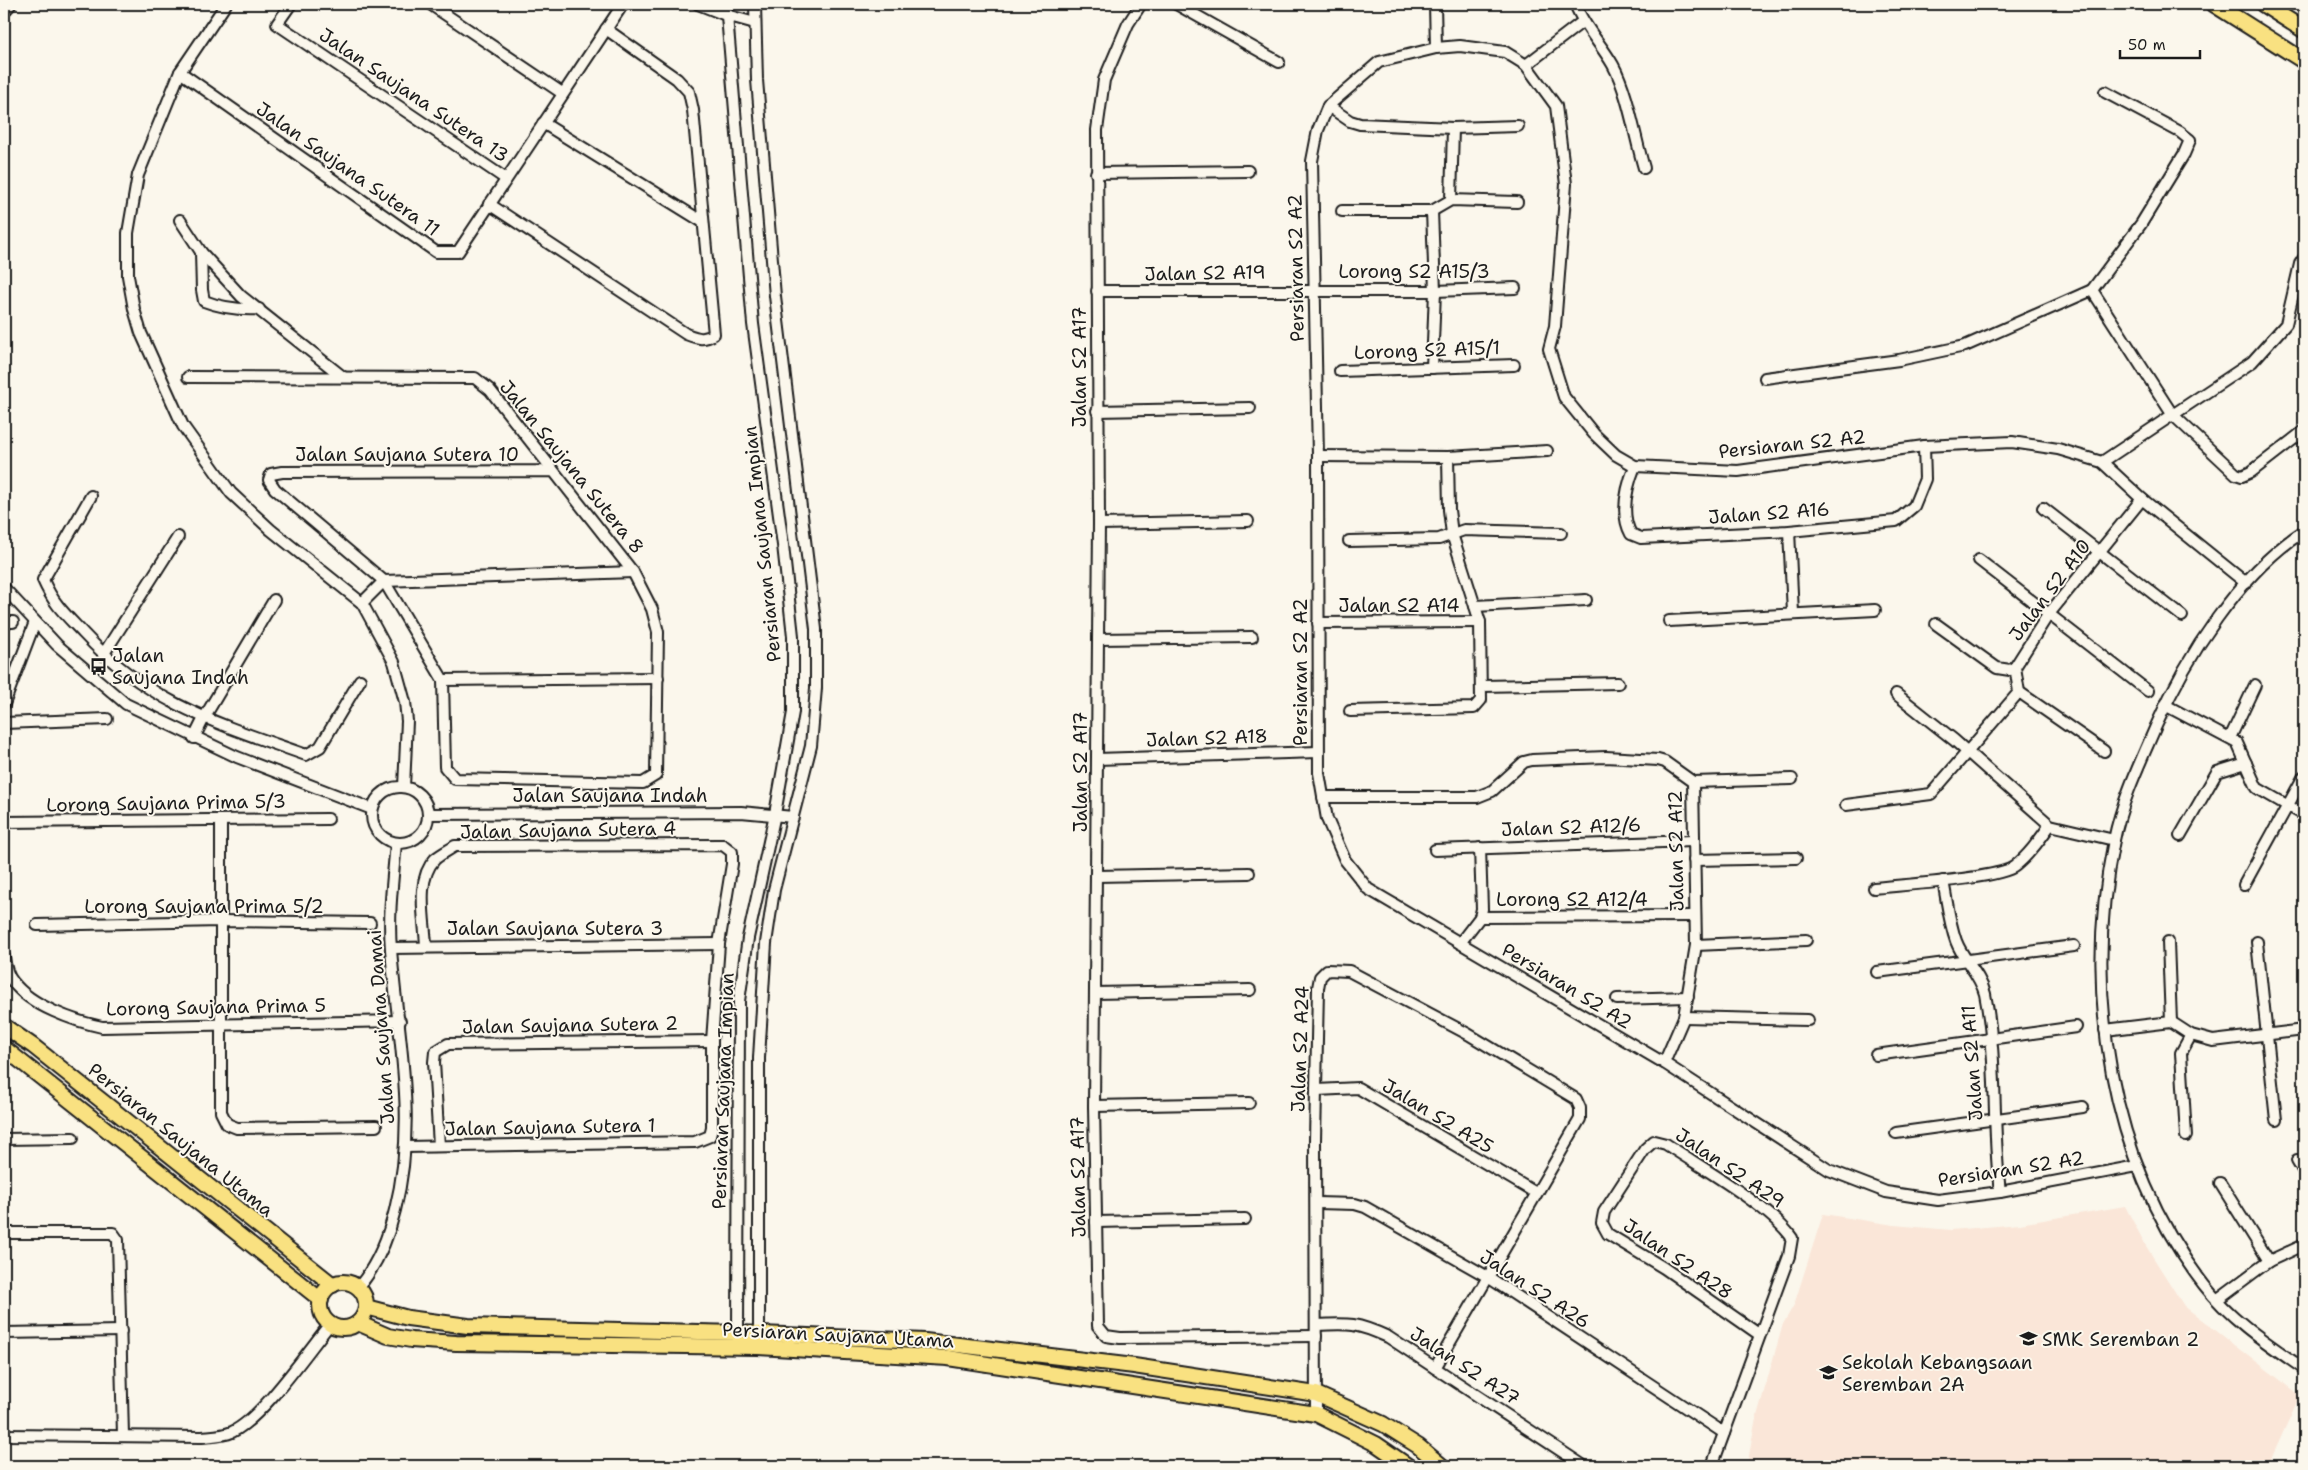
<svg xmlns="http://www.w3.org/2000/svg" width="2308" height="1470" viewBox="0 0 2308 1470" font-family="'Shantell Sans',sans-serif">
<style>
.built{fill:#fae6d8}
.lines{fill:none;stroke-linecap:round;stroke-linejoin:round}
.minor-casing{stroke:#1c1c1c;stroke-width:14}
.major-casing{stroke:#1c1c1c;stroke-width:18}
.highway-casing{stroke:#1c1c1c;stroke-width:19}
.minor{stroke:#fbf7ec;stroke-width:10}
.major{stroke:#f9e181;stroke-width:14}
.highway{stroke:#f9e181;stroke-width:15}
.labels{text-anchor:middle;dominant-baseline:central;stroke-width:4;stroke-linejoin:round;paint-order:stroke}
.street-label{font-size:19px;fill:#1c1c1c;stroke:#fbf7ec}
.poi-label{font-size:19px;fill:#1c1c1c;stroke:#fbf7ec;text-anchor:start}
</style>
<rect width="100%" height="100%" fill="#fbf7ec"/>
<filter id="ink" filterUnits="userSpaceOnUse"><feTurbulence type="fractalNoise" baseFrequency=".02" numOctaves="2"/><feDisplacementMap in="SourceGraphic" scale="10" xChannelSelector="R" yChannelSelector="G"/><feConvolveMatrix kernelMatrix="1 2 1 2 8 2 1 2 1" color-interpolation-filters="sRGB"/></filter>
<g filter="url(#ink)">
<!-- built -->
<polygon class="built" points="2125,1206 2146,1246 2184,1306 2300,1395 2268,1466 1747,1466 1755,1423 1783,1324 1794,1305 1823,1214 1894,1225 1951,1230 2020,1224"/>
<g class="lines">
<defs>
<g id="minor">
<polyline points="226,4 180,72 138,175 128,233 128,276 134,309 141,333 183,426 231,493 271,530 362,603 394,662 405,702 407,721 404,787"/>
<polyline points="291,4 277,24 506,179"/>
<polyline points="430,4 562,93"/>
<polyline points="698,4 726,15 755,23"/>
<polyline points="726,4 753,324 783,545 793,636 793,712 775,814 748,938 739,1001 738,1338"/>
<polyline points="755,4 757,80 775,296 816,629 816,688 811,746 774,890 766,943 759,1058 759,1341"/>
<polyline points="1141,4 1128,24 1104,80 1097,130 1099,524 1094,1106 1098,1326 1106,1336 1120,1338 1316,1336"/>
<polyline points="1176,4 1279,62"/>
<polyline points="1435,4 1436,48"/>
<path d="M1575,4C1584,27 1601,44 1613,65C1628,92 1635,138 1644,168"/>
<polyline points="4,12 11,4"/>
<polyline points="1526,65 1582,22"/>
<polyline points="180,72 436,252 458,252 623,4"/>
<polyline points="1328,106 1350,121 1360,124 1453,128 1518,126"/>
<polyline points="543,123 703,222"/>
<polyline points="1096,173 1248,171"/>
<polyline points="1451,200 1453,128"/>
<path d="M489,204L686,334C697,338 704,341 714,334L693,110L689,92L677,79L606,29"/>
<polyline points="1342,211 1432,211 1451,200 1517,202"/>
<polyline points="1432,211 1435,291 1432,368"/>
<polyline points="180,220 201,252 241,296 343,377"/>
<path d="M201,252L202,290L204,301C222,308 240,310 259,309"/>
<polyline points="2092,290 2172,414 2236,474 2242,476 2251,472 2304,431"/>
<polyline points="1097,291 1435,291 1515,288"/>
<polyline points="1340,371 1514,365"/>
<polyline points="188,377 475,378 490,390 633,572 652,609 658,632 656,775 643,783 455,779 445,767 443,680 384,581 275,489 269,480 271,474 282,472 553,471"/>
<polyline points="1765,378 1899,360 1965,346 2092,290 2141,224 2184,154 2190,140 2180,132 2105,92"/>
<polyline points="1097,411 1250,408"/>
<polyline points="1318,456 1448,457 1547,451"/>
<polyline points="2102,462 2252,362 2286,324 2300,264 2304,258"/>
<path d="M1635,466C1627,486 1620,514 1631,534L1641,538L1789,531L1896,521L1914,506L1925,479L1924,446"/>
<path d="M91,496L43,580C54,605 65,614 84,634C149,704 219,724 306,755L320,747L360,680"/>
<polyline points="2043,508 2182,616"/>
<polyline points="1099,524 1248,521"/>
<polyline points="1789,531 1793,613"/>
<path d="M2304,531C2240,572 2186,657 2156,726C2140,763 2122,800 2114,840C2083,990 2109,1162 2204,1285C2231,1320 2268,1344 2304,1369"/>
<polyline points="1349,541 1439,539 1464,530 1561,533"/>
<polyline points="1979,560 2148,691"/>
<polyline points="384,581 633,572"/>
<polyline points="4,588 57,645 126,704 237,757 372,809"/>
<polyline points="362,603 384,581"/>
<polyline points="1475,606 1586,600"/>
<polyline points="1669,621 1875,610"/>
<polyline points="4,622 13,622"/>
<polyline points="1318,623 1480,622"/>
<polyline points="1936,624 1997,668 2010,670 2015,667"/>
<polyline points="1098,639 1252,637"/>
<polyline points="103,655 178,537"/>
<polyline points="443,680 658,678"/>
<polyline points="1483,686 1618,683"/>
<polyline points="2019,692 2015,667 2048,615 2142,499"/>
<polyline points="2019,692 2104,751"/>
<polyline points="1896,694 1954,740 2050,825 2114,840"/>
<polyline points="4,704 35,622"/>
<polyline points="2165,705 2237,743 2257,788 2304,815"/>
<polyline points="1350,711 1474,708 1481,700 1480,622 1452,534 1449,510 1448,457"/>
<polyline points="4,723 107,719"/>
<polyline points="194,738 204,718 274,600"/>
<polyline points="2230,738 2255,685"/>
<polyline points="1097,759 1318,752"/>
<polyline points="1693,782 1792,779"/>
<circle cx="400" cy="815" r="28"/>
<polyline points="1323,797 1477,797 1492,791 1524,762 1532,760 1606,757 1658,760 1665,762 1693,782 1696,945 1684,1017 1664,1063"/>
<polyline points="1846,805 1931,794 2019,692"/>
<polyline points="428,814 741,812 793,817"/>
<polyline points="221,820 221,1112 227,1124 237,1128 376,1126"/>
<polyline points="4,822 328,819"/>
<polyline points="2180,836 2217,772 2246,763"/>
<polyline points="1435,850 1693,841"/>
<polyline points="1694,860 1796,858"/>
<polyline points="1097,876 1249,873"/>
<path d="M1943,881C1947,900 1949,922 1956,941C1963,960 1980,974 1985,994C1998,1059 1992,1126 2000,1192"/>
<polyline points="2244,885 2304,776"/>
<path d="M1874,888C1899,885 2000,879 2015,866C2029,855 2040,839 2050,825"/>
<polyline points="1480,917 1695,916"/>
<polyline points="37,925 220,921 370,923"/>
<polyline points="2168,942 2171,1022"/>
<polyline points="2257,942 2276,1120"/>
<polyline points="1460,943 1480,917 1482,909 1480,848"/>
<polyline points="1696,945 1806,940"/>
<polyline points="391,948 719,944"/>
<path d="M4,957C5,966 7,975 13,982C31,1006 74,1021 102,1027L400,1021"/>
<polyline points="1877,972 2074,946"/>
<polyline points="1095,993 1250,990"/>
<polyline points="1617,999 1688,997"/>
<polyline points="1684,1017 1808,1020"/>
<polyline points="2105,1030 2171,1022 2191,1035 2213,1041 2304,1030"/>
<polyline points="1876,1055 2076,1027"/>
<polyline points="1317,1090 1358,1088 1536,1193"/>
<polyline points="1094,1106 1249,1103"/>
<polyline points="1896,1133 2083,1107"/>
<polyline points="2186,1136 2181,1053 2191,1035"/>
<polyline points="4,1139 73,1138"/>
<polyline points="439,1146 434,1062 435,1052 448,1044 712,1041"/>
<path d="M406,1147L695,1142L710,1136L712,1128V1041L719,944L732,864V852L723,845L455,846C449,850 441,854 435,859C415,880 425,920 426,946"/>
<polyline points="2297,1160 2304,1172"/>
<polyline points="2137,1166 2000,1192 1938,1200 1886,1192 1829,1170 1664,1063 1368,889 1345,860 1327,819 1319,773 1318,456 1312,161 1318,130 1328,106 1379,62 1436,48 1460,46 1505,52 1526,65 1556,106 1566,184 1555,326 1549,349 1564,397 1594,434 1616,455 1635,466 1738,471 1924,446 2012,442 2058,449 2102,462 2142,499 2246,583"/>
<polyline points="2220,1183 2269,1261"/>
<polyline points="1317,1203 1355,1204 1365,1207 1488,1277 1724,1433"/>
<polyline points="1096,1222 1245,1219"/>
<polyline points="4,1233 113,1233 118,1240 123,1435"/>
<path d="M358,1288C377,1265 388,1239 395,1210C418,1118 398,1041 391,949C388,914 393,878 396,843"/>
<polyline points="2218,1299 2269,1261 2304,1245"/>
<path d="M1316,1325C1350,1323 1357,1323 1388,1337L1584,1466"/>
<polyline points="4,1333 121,1331"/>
<polyline points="1316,1414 1315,1141 1318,988 1320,977 1327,970 1349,971 1468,1034 1576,1099 1580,1108 1580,1119 1435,1368"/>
<path d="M4,1435L202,1437C212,1436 223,1436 232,1432C263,1417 307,1352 330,1324"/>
<path d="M1712,1466L1789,1256L1792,1238C1770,1206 1700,1167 1666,1144L1654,1141L1645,1149L1604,1212L1602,1223L1608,1234L1664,1268L1760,1335"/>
</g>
<g id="major">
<polyline points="4,1026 33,1046 333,1285"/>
<polyline points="4,1048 321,1300"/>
<circle cx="343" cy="1305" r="23"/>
<polyline points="366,1307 408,1318 468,1326 738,1333 925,1341 1134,1366 1316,1394 1383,1424 1418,1446 1442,1466"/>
<polyline points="358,1323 388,1336 411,1340 456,1343 758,1347 948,1358 1316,1414 1376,1444 1408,1466"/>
</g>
<g id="highway">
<polyline points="2214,4 2304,61"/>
<polyline points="2263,4 2304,30"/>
</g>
</defs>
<!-- minor casing -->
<use href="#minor" class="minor-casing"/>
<!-- major casing -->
<use href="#major" class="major-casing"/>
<!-- highway casing -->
<use href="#highway" class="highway-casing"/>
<!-- minor -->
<use href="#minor" class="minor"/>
<!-- major -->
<use href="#major" class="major"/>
<!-- highway -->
<use href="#highway" class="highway"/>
</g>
</g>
<!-- icons -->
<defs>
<symbol id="bus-bare" viewBox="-9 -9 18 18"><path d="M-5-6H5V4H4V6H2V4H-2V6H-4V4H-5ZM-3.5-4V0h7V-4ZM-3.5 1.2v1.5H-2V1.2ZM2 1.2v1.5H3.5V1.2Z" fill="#1c1c1c" stroke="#fbf7ec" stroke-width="2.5" paint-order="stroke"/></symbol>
<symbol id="school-bare" viewBox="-9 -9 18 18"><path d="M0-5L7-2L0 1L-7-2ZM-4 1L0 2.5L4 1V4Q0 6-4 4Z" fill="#1c1c1c" stroke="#fbf7ec" stroke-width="2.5" paint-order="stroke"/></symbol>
</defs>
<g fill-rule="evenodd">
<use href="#bus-bare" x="86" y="654" width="25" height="25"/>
<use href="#school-bare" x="2016" y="1326" width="25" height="25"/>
<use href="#school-bare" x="1816" y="1360" width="25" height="25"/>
</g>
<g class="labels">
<!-- street labels -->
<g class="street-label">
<text transform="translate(414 95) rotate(34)">Jalan Saujana Sutera 13</text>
<text transform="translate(348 169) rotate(35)">Jalan Saujana Sutera 11</text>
<text transform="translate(1296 268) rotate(-91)">Persiaran S2 A2</text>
<text x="1414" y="271">Lorong S2 A15/3</text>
<text transform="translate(1205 273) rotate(-1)">Jalan S2 A19</text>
<text transform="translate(1427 350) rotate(-2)">Lorong S2 A15/1</text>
<text transform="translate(1079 367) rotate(-90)">Jalan S2 A17</text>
<text transform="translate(1792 444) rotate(-6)">Persiaran S2 A2</text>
<text x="407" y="454">Jalan Saujana Sutera 10</text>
<text transform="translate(572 467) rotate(51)">Jalan Saujana Sutera 8</text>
<text transform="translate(1769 513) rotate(-4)">Jalan S2 A16</text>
<text transform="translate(762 544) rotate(-96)">Persiaran Saujana Impian</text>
<text transform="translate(2050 590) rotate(-53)">Jalan S2 A10</text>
<text x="1399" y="605">Jalan S2 A14</text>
<text transform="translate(1300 672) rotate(-90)">Persiaran S2 A2</text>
<text transform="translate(1207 738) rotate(-2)">Jalan S2 A18</text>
<text transform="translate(1080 772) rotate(-90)">Jalan S2 A17</text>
<text x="610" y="795">Jalan Saujana Indah</text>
<text transform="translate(166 803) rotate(-1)">Lorong Saujana Prima 5/3</text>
<text transform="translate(1571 827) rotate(-2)">Jalan S2 A12/6</text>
<text transform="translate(568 830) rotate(-1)">Jalan Saujana Sutera 4</text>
<text transform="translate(1676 851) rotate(-91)">Jalan S2 A12</text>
<text x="1572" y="899">Lorong S2 A12/4</text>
<text x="204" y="906">Lorong Saujana Prima 5/2</text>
<text x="555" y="928">Jalan Saujana Sutera 3</text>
<text transform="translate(1567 986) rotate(31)">Persiaran S2 A2</text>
<text transform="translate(216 1007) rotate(-1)">Lorong Saujana Prima 5</text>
<text transform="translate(570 1025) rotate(-1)">Jalan Saujana Sutera 2</text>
<text transform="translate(381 1027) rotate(-94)">Jalan Saujana Damai</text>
<text transform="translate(1300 1049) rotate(-88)">Jalan S2 A24</text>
<text transform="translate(1972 1063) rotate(-94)">Jalan S2 A11</text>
<text transform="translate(723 1091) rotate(-88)">Persiaran Saujana Impian</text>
<text transform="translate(1438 1116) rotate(31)">Jalan S2 A25</text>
<text transform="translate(550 1127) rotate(-1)">Jalan Saujana Sutera 1</text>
<text transform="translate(181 1140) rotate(39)">Persiaran Saujana Utama</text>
<text transform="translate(1730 1168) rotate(34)">Jalan S2 A29</text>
<text transform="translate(2011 1169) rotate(-9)">Persiaran S2 A2</text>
<text transform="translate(1078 1177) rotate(-91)">Jalan S2 A17</text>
<text transform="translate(1678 1259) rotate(34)">Jalan S2 A28</text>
<text transform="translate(1535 1289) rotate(33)">Jalan S2 A26</text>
<text transform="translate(838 1335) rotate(3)">Persiaran Saujana Utama</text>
<text transform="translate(1465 1366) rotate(33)">Jalan S2 A27</text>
</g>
<!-- poi labels -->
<g class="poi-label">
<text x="112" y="655">Jalan<tspan x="112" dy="22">Saujana Indah</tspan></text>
<text x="2042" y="1339">SMK Seremban 2</text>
<text x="1842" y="1362">Sekolah Kebangsaan<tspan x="1842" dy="22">Seremban 2A</tspan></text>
</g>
</g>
<!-- margin -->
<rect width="2308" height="1470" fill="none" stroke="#fbf7ec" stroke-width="20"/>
<rect x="10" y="10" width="2288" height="1450" fill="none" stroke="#1c1c1c" stroke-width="2" filter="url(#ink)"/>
<!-- scale -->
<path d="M2120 50v8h80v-8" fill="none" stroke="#1c1c1c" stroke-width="2.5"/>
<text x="2128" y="50" font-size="15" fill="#1c1c1c" stroke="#fbf7ec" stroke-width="4" paint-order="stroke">50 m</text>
</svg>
